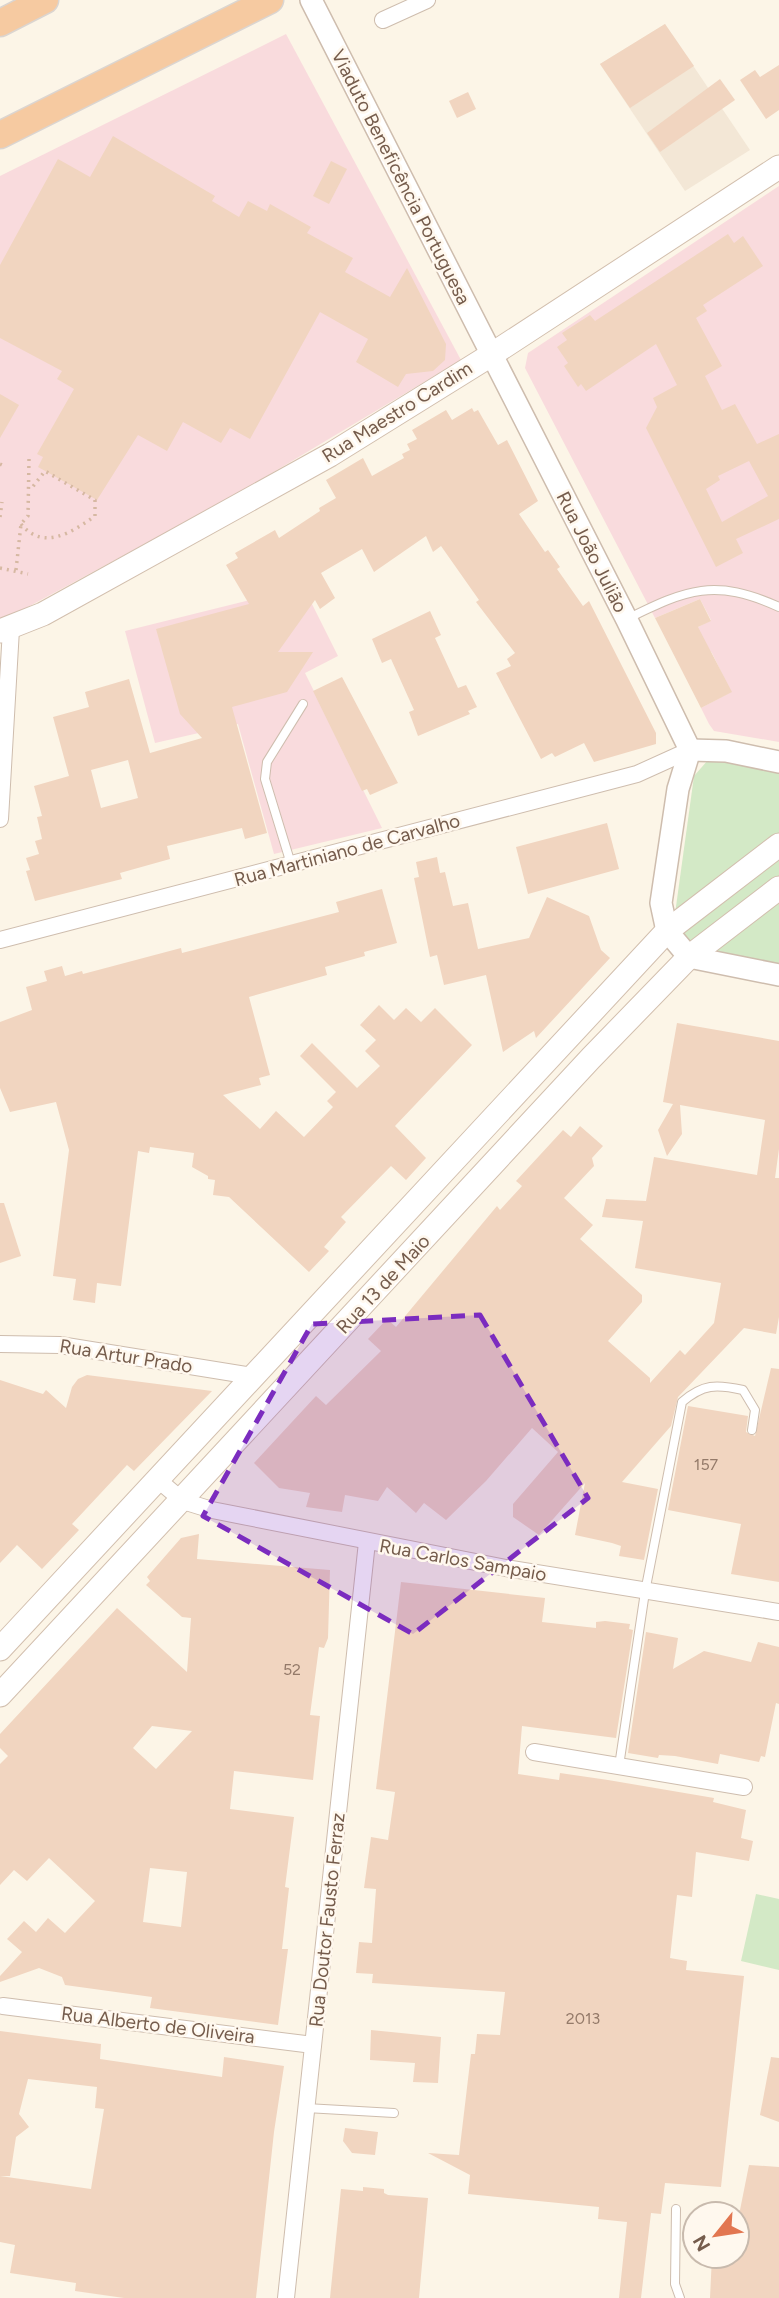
<svg xmlns="http://www.w3.org/2000/svg" width="779" height="2298" viewBox="0 0 779 2298" font-family="Figtree,sans-serif">
<style>
.residential{fill:#f3e7d6}
.medical{fill:#f9dbdd}
.green{fill:#d3e9c6}
.building{fill:#f1d5c0;fill-rule:evenodd}
.lines{fill:none;stroke-linecap:round;stroke-linejoin:round}
.service-casing{stroke:#cebdae;stroke-width:10}
.minor-casing{stroke:#cebdae;stroke-width:18}
.tertiary-casing{stroke:#cebdae;stroke-width:24}
.secondary-casing{stroke:#d2bfae;stroke-width:25}
.trunk-casing{stroke:#dbd5d0;stroke-width:29}
.path{stroke:#d6b8a2;stroke-width:3.5;stroke-dasharray:2 5;stroke-linecap:butt}
.service{stroke:#fff;stroke-width:8}
.minor{stroke:#fff;stroke-width:16}
.tertiary{stroke:#fff;stroke-width:21}
.secondary{stroke:#fff;stroke-width:23}
.trunk{stroke:#f6caa1;stroke-width:26}
.marked{fill:#7b2cbf;fill-opacity:0.2;stroke:#7b2cbf;stroke-width:5;stroke-dasharray:14 9;stroke-linejoin:round}
.labels{text-anchor:middle;dominant-baseline:central;stroke-width:5;stroke-linejoin:round;paint-order:stroke}
.number-label{font-size:16px;fill:#947a69}
.street-label{font-size:19px;fill:#755c4c;stroke:#fff8ee}
</style>
<rect width="100%" height="100%" fill="#fcf5e7"/>
<!-- residential -->
<polygon class="residential" points="665,24 750,150 685,191 600,64"/>
<!-- medical -->
<g class="medical">
<polygon points="286,34 461,360 232,497 26,608 0,619 0,176"/>
<polygon points="779,186 779,742 714,731 709,724 701,708 731,692 712,653 693,630 711,620 700,599 655,618 525,368 528,353"/>
<polygon points="275,589 306,592 338,656 305,673 382,828 274,854 238,724 155,743 125,631 246,601"/>
</g>
<!-- green -->
<g class="green">
<polygon points="721,758 779,771 779,966 698,952 674,921 694,776 708,760"/>
<polygon points="756,1894 779,1899 779,1970 741,1961"/>
</g>
<!-- building -->
<g class="building">
<polygon points="665,24 694,66 630,108 600,64"/>
<polygon points="779,65 779,110 766,119 740,80 755,70 760,77"/>
<polygon points="720,79 735,100 660,152 647,133"/>
<polygon points="468,92 476,109 457,118 449,101"/>
<polygon points="113,136 215,196 212,201 239,217 248,201 267,211 270,204 311,227 307,233 353,258 345,272 390,297 407,268 446,344 445,360 433,371 406,374 398,387 356,362 368,339 320,312 250,439 230,428 221,443 183,422 167,451 138,435 97,500 38,467 43,457 37,454 74,389 57,379 62,371 0,338 0,265 58,159 90,177"/>
<polygon points="331,161 347,169 329,204 313,196"/>
<path d="M728,234L734,243L743,236L763,266L703,305L707,311L696,318L722,366L705,376L722,410L735,404L757,444L779,434V519L736,539L743,553L716,567L646,428L657,407L653,398L677,385L656,344L586,391L581,384L578,387L564,366L568,363L557,347L567,340L562,333L590,315L595,321ZM749,461L768,496L722,522L706,489L720,480L718,476Z"/>
<polygon points="0,394 19,405 0,438"/>
<path d="M472,408L474,412L478,410L498,445L507,440L538,501L519,514L545,552L548,550L560,567L557,569L583,606L589,601L656,733V744L594,762L584,743L555,757L552,753L541,759L496,673L511,666L507,659L515,653L476,602L479,600L441,546L433,552L426,536L374,572L362,549L321,573L335,598L320,609L315,600L278,652H313L287,692L232,707L267,833L245,839L242,828L167,846L170,859L120,873L122,879L35,901L26,871L30,870L26,858L39,854L35,841L42,839L37,817L42,816L34,786L69,776L53,717L89,707L85,692L129,679L150,753L202,738L180,714L156,629L249,604L226,565L238,558L235,553L275,530L279,538L320,511L319,508L336,498L326,480L363,458L372,476L404,458L402,454L410,450L407,444L417,439L412,430L446,410L452,420ZM128,760L138,798L101,808L91,770Z"/>
<polygon points="700,599 711,621 698,627 732,692 701,708 655,618"/>
<polygon points="430,611 441,635 435,638 458,688 466,685 477,707 468,711 470,714 418,736 409,712 414,710 391,659 382,663 372,639"/>
<polygon points="342,677 398,783 370,795 367,789 362,791 313,691"/>
<polygon points="607,823 619,869 528,894 516,847"/>
<polygon points="437,857 440,873 445,872 453,906 468,903 478,949 529,938 547,897 589,916 601,950 610,958 536,1038 534,1031 503,1052 486,975 444,985 437,955 430,957 414,878 419,877 416,862"/>
<polygon points="382,889 397,943 364,952 365,956 325,967 327,975 249,997 270,1075 259,1078 261,1085 223,1095 260,1129 276,1111 304,1137 333,1107 327,1101 336,1092 300,1056 312,1043 357,1088 380,1066 365,1051 376,1040 360,1025 379,1005 394,1020 406,1008 421,1022 435,1008 472,1045 395,1126 426,1158 406,1180 391,1166 341,1217 346,1222 324,1247 329,1251 309,1272 229,1197 213,1195 215,1180 208,1179 208,1176 192,1167 194,1153 150,1147 149,1153 138,1151 121,1286 97,1283 95,1303 73,1300 76,1279 53,1276 69,1150 56,1102 10,1112 0,1088 0,1022 32,1010 26,987 47,981 44,971 62,966 65,976 82,971 83,974 181,948 182,953 339,912 336,902"/>
<polygon points="677,1023 779,1041 779,1149 775,1178 779,1178 779,1317 776,1334 744,1328 678,1397 671,1426 622,1482 658,1489 644,1560 619,1556 621,1546 612,1543 575,1535 585,1483 539,1535 513,1517 513,1504 558,1452 532,1428 486,1481 446,1520 424,1503 416,1513 387,1487 378,1501 345,1495 342,1512 306,1507 310,1493 279,1488 254,1463 316,1396 326,1405 381,1351 368,1339 387,1319 396,1327 497,1206 500,1210 522,1186 516,1181 563,1130 571,1137 580,1126 603,1146 592,1158 594,1166 564,1198 593,1225 580,1239 642,1295 642,1302 608,1341 650,1378 650,1383 680,1350 685,1355 714,1323 721,1283 635,1268 643,1221 602,1217 606,1199 646,1201 654,1157 757,1175 765,1120 680,1105 682,1134 667,1156 658,1130 673,1104 663,1102"/>
<polygon points="0,1203 4,1203 21,1256 0,1263"/>
<polygon points="771,1368 779,1369 779,1582 731,1574 741,1524 668,1510 688,1406 748,1416 746,1432 755,1436"/>
<polygon points="87,1375 212,1391 134,1471 127,1465 72,1524 79,1530 42,1569 17,1545 0,1563 0,1380 43,1394 46,1390 66,1408 72,1387 78,1379"/>
<path d="M199,1534L197,1559L330,1570L328,1638L324,1648L319,1647L310,1715L320,1716L313,1780L234,1771L230,1809L294,1817L285,1887L289,1888L282,1949H288L278,2025L150,2008L152,1997L65,1985L62,1977L39,1968L0,1982V1976L22,1952L7,1939L24,1921L36,1932L48,1918L65,1933L95,1901L49,1858L27,1881L14,1870L0,1885V1764L8,1756L0,1748V1734L117,1608L187,1672L191,1618L182,1617L146,1585L150,1581L147,1577L181,1538ZM152,1726L192,1731L156,1769L133,1748ZM150,1868L187,1872L181,1927L143,1922Z"/>
<polygon points="401,1582 545,1598 542,1622 596,1628 596,1622 605,1621 630,1624 629,1629 633,1630 616,1738 522,1726 518,1774 559,1780 560,1773 608,1780 714,1798 713,1802 746,1810 741,1838 753,1841 749,1861 696,1852 692,1897 677,1895 670,1958 687,1961 686,1970 744,1976 721,2187 665,2183 661,2214 651,2213 641,2298 619,2298 627,2222 598,2219 599,2207 468,2194 470,2175 428,2153 459,2155 471,2054 475,2054 477,2034 500,2035 505,1992 372,1983 373,1974 356,1973 359,1942 372,1943 376,1889 364,1888 371,1837 388,1840 395,1792 376,1789"/>
<polygon points="646,1632 678,1638 673,1669 704,1651 751,1662 758,1642 779,1647 779,1704 776,1703 765,1757 761,1756 759,1762 720,1754 718,1764 675,1756 659,1755 658,1758 628,1753"/>
<polygon points="371,2030 441,2037 438,2083 413,2082 415,2063 370,2060"/>
<polygon points="0,2031 101,2044 100,2059 222,2077 224,2057 284,2066 274,2132 256,2298 124,2298 75,2291 76,2283 10,2273 15,2245 0,2242 0,2176 91,2189 104,2109 95,2108 97,2087 28,2079 19,2114 29,2127 16,2137 10,2176 0,2176"/>
<polygon points="771,2057 779,2058 779,2122 760,2115"/>
<polygon points="345,2128 378,2132 375,2155 352,2153 343,2141"/>
<polygon points="749,2165 779,2167 779,2298 710,2298 712,2256 737,2256 737,2210 740,2210"/>
<polygon points="363,2187 384,2189 384,2193 388,2195 428,2198 419,2298 330,2298 341,2189 363,2191"/>
</g>
<g class="lines">
<defs>
<g id="service">
<path d="M627,619C687,589 715,578 779,607"/>
<polyline points="291,864 265,779 267,762 303,704"/>
<path d="M619,1766L645,1592L682,1402C703,1384 716,1384 743,1390L755,1410L752,1430"/>
<polyline points="306,2108 394,2113"/>
<polyline points="676,2209 675,2284 680,2298"/>
</g>
<g id="minor">
<polyline points="383,20 427,0"/>
<polyline points="0,819 11,629"/>
<polyline points="0,940 637,774 690,750"/>
<polyline points="0,1344 60,1345 252,1376"/>
<polyline points="157,1479 183,1501 212,1510 506,1568 779,1612"/>
<polyline points="534,1752 744,1787"/>
<polyline points="3,2006 313,2045"/>
<polyline points="286,2298 367,1542"/>
</g>
<g id="tertiary">
<polyline points="311,0 627,620 690,750"/>
<polyline points="690,750 678,789 661,903 667,931 689,957 779,975"/>
<polyline points="690,750 726,751 779,762"/>
</g>
<g id="secondary">
<polyline points="0,631 43,614 330,455 491,355 779,167"/>
<polyline points="0,1649 667,931 779,845"/>
<polyline points="0,1695 591,1058 689,957 779,888"/>
</g>
<g id="trunk">
<polyline points="0,23 45,0"/>
<polyline points="0,135 270,0"/>
</g>
</defs>
<!-- service casing -->
<use href="#service" class="service-casing"/>
<!-- minor casing -->
<use href="#minor" class="minor-casing"/>
<!-- tertiary casing -->
<use href="#tertiary" class="tertiary-casing"/>
<!-- secondary casing -->
<use href="#secondary" class="secondary-casing"/>
<!-- trunk casing -->
<use href="#trunk" class="trunk-casing"/>
<!-- path -->
<g class="path">
<polyline points="0,464 6,467"/>
<polyline points="0,517 2,502"/>
<path d="M21,524C43,551 71,533 95,516V500L45,471L31,489"/>
<polyline points="0,568 28,574"/>
<polyline points="16,570 21,524 28,516 29,459"/>
</g>
<!-- service -->
<use href="#service" class="service"/>
<!-- minor -->
<use href="#minor" class="minor"/>
<!-- tertiary -->
<use href="#tertiary" class="tertiary"/>
<!-- secondary -->
<use href="#secondary" class="secondary"/>
<!-- trunk -->
<use href="#trunk" class="trunk"/>
</g>
<!-- marked area -->
<path class="marked" d="M480,1315L588,1498L413,1634L203,1516L312,1324Z"/>
<g class="labels">
<!-- number labels -->
<g class="number-label">
<text x="706" y="1464">157</text>
<text x="292" y="1669">52</text>
<text x="583" y="2018">2013</text>
</g>
<!-- street labels -->
<g class="street-label">
<text transform="translate(401 177) rotate(63)">Viaduto Beneficência Portuguesa</text>
<text transform="translate(397 412) rotate(-32)">Rua Maestro Cardim</text>
<text transform="translate(592 552) rotate(63)">Rua João Julião</text>
<text transform="translate(347 850) rotate(-15)">Rua Martiniano de Carvalho</text>
<text transform="translate(383 1284) rotate(-47)">Rua 13 de Maio</text>
<text transform="translate(126 1356) rotate(9)">Rua Artur Prado</text>
<text transform="translate(463 1560) rotate(10)">Rua Carlos Sampaio</text>
<text transform="translate(327 1920) rotate(-84)">Rua Doutor Fausto Ferraz</text>
<text transform="translate(158 2025) rotate(7)">Rua Alberto de Oliveira</text>
</g>
</g>
<!-- north arrow -->
<g transform="translate(716 2235) rotate(240)"><circle r="33" fill="#fff8ee" stroke="#c8baad" stroke-width="2"/>
<path d="M0-5L12 26L0 18L-12 26Z" fill="#e27650"/>
<text y="-10" font-size="19" font-weight="bold" text-anchor="middle" fill="#755c4c">N</text>
</g>
</svg>
